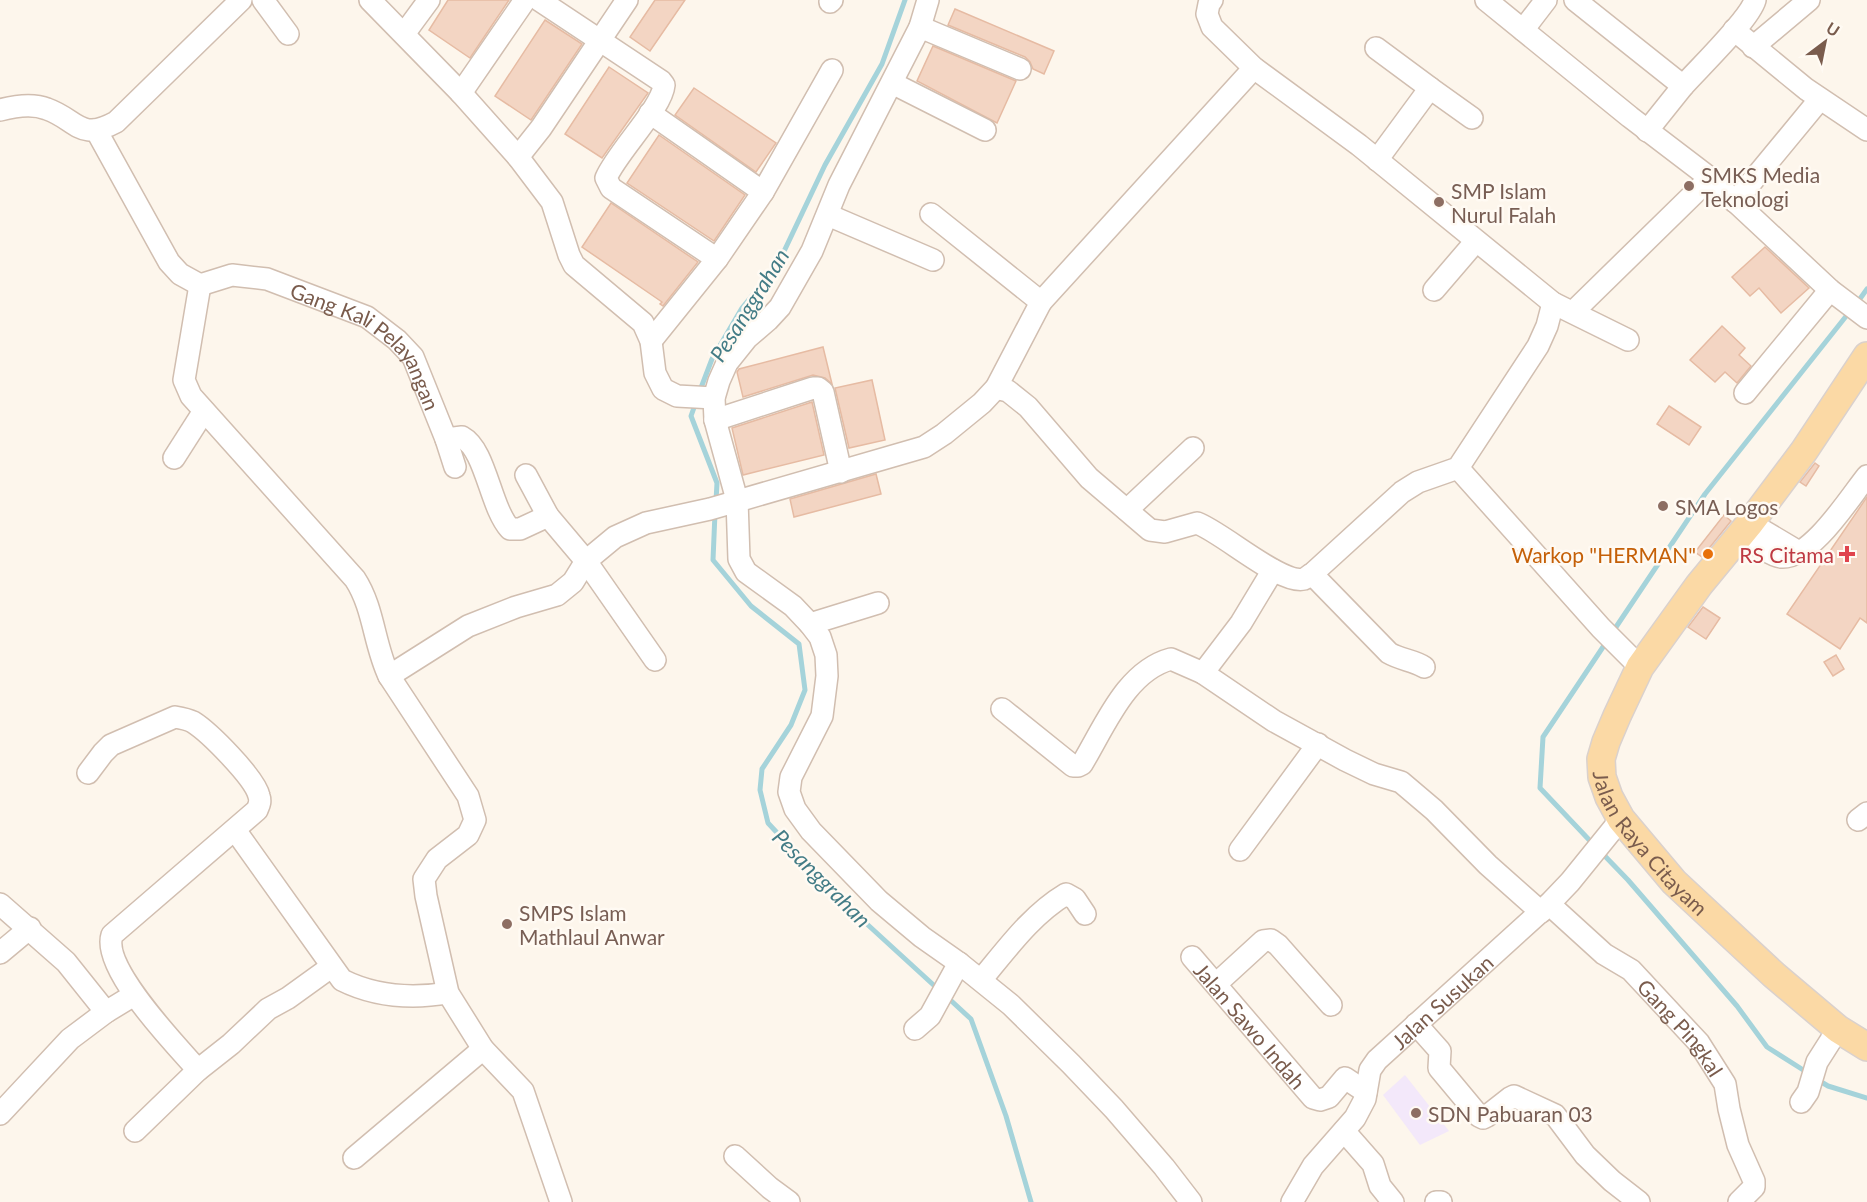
<svg xmlns="http://www.w3.org/2000/svg" width="1867" height="1202" viewBox="0 0 1867 1202" font-family="Lato,sans-serif">
<style>
.education{fill:#f3e8fa}
.lines{fill:none;stroke-linecap:round;stroke-linejoin:round}
.stream{stroke:#a5d3da;stroke-width:5}
.building{fill:#f3d5c3;stroke:#e6bba3;stroke-width:1.5}
.minor-casing{stroke:#d1beb0;stroke-width:24}
.major-casing{stroke:#dad1cd;stroke-width:30}
.minor{stroke:#fff;stroke-width:21}
.major{stroke:#fbd9a5;stroke-width:27}
.education-dot{fill:#8d6e63;stroke:#fffaf3;stroke-width:2}
.food-dot{fill:#e8710a;stroke:#fffaf3;stroke-width:2}
.health-dot{fill:#e0444e;stroke:#fffaf3;stroke-width:2}
.labels{text-anchor:middle;dominant-baseline:central;stroke-width:5;stroke-linejoin:round;paint-order:stroke}
.education-label{font-size:21px;fill:#785e54;stroke:#fffaf3;text-anchor:start}
.street-label{font-size:21px;fill:#7a5c4d;stroke:#fffaf3}
.food-label{font-size:21px;fill:#c56008;stroke:#fffaf3;text-anchor:end}
.health-label{font-size:21px;fill:#be3a42;stroke:#fffaf3;text-anchor:end}
.water-label{font-size:22px;font-style:italic;fill:#437c86;stroke:#fffaf3}
</style>
<rect width="100%" height="100%" fill="#fdf6ec"/>
<!-- education -->
<polygon class="education" points="1405,1075 1449,1131 1420,1145 1383,1095"/>
<g class="lines">
<!-- stream -->
<g class="stream">
<polyline points="1857,303 1867,289"/>
<polyline points="699,393 712,359 742,308 778,264 825,165 882,64 905,0"/>
<polyline points="696,402 691,416 717,483 716,501"/>
<polyline points="715,513 713,560 751,606 799,644 805,690 791,725 762,769 760,790 768,823 833,893 939,990"/>
<polyline points="1612,633 1705,494 1851,310"/>
<polyline points="1594,845 1540,788 1543,737 1607,641"/>
<polyline points="1600,851 1628,880 1737,1006 1767,1047 1808,1073"/>
<polyline points="946,996 971,1019 1006,1116 1031,1202"/>
<polyline points="1818,1080 1828,1086 1867,1098"/>
</g>
</g>
<!-- building -->
<g class="building">
<polygon points="448,0 509,0 470,58 429,30"/>
<polygon points="655,0 685,0 650,51 630,37"/>
<polygon points="955,9 1054,51 1044,74 1033,69 1030,62 1025,57 948,25"/>
<polygon points="545,20 582,44 531,120 495,96"/>
<polygon points="933,46 1016,81 997,123 917,81"/>
<polygon points="609,67 648,93 602,158 565,134"/>
<polygon points="694,88 776,143 756,172 675,115"/>
<polygon points="659,135 745,195 714,241 627,183"/>
<polygon points="611,203 698,262 663,306 660,304 662,302 582,247"/>
<polygon points="1765,247 1809,288 1781,313 1759,288 1750,296 1732,277"/>
<polygon points="1722,326 1745,348 1739,355 1751,366 1737,383 1725,372 1715,382 1690,360"/>
<polygon points="823,347 832,384 825,378 813,375 743,397 737,372 739,369"/>
<polygon points="872,380 885,440 849,448 835,388"/>
<polygon points="812,402 824,455 743,475 732,428"/>
<polygon points="1669,406 1701,427 1689,445 1657,424"/>
<polygon points="1815,463 1819,466 1806,486 1800,482"/>
<polygon points="876,474 881,494 794,517 790,499"/>
<polygon points="1867,497 1867,623 1860,618 1840,649 1787,614"/>
<polygon points="1724,515 1731,521 1702,557 1695,552"/>
<polygon points="1703,607 1720,618 1706,639 1688,627"/>
<polygon points="1836,655 1844,669 1833,676 1824,662"/>
</g>
<g class="lines">
<defs>
<g id="minor">
<polyline points="263,0 288,34"/>
<polyline points="370,0 461,93 518,157 552,202 569,255 574,265 643,323 651,341 655,373 663,389 677,396 714,398"/>
<path d="M539,0L661,81L664,85C662,108 617,152 606,178L611,188L717,259"/>
<polyline points="928,0 920,27 839,185 812,251 780,307 768,320 747,338 727,363 719,381 714,398 715,420 737,500 739,559 746,572 793,606 810,624 820,637 826,655 827,676 822,716 791,777 789,792 795,809 811,831 879,901 922,937 959,963 1011,1005 1071,1064 1114,1109 1164,1167 1191,1202"/>
<polyline points="1212,0 1209,4 1207,14 1212,27 1254,68 1359,145 1553,303 1628,340"/>
<polyline points="1486,0 1630,117 1710,178 1830,290 1867,318"/>
<polyline points="1575,0 1683,86"/>
<polyline points="830,2 832,0"/>
<polyline points="920,27 1020,69"/>
<polyline points="1523,30 1546,0"/>
<polyline points="1734,30 1806,89 1867,130"/>
<polyline points="404,34 429,0"/>
<polyline points="1753,47 1809,0"/>
<polyline points="1376,48 1430,88 1377,160"/>
<polyline points="892,83 985,130"/>
<polyline points="1430,88 1472,118"/>
<polyline points="461,93 525,0"/>
<path d="M0,110C15,106 32,103 47,109C78,120 79,142 116,122L241,0"/>
<polyline points="650,113 763,192 717,259 651,341"/>
<polyline points="96,130 169,262 180,274 200,285"/>
<path d="M1647,131C1659,116 1671,101 1683,86C1698,69 1750,19 1755,0"/>
<polyline points="518,157 541,128 627,0"/>
<polyline points="763,192 832,70"/>
<polyline points="1735,202 1820,99"/>
<polyline points="828,215 933,260"/>
<path d="M200,285L184,380L191,396L355,579C374,608 374,645 389,676L468,796L475,820L468,835L437,859L424,879L426,896L448,993L483,1049L523,1091L561,1202"/>
<path id="s1" d="M200,285L232,275L267,279L367,317L397,340L413,357L446,439L455,467"/>
<polyline points="1434,290 1476,241"/>
<polyline points="1041,302 1254,68"/>
<polyline points="1573,312 1710,178"/>
<path d="M996,388L1008,391L1028,407L1089,478L1150,530L1165,532L1197,523C1222,532 1281,585 1304,579C1307,578 1309,575 1312,574L1402,492L1418,482L1458,468L1538,346L1547,326L1553,303"/>
<polyline points="1745,393 1830,290"/>
<polyline points="715,420 813,388 818,388 823,392 841,472"/>
<path d="M446,439L462,437C486,450 490,507 510,529H520L548,516"/>
<polyline points="174,458 204,411"/>
<polyline points="1458,468 1601,628 1640,667"/>
<polyline points="526,475 548,516 586,561 655,660"/>
<polyline points="1127,510 1193,448"/>
<polyline points="1750,523 1799,552"/>
<path d="M1742,533C1753,541 1768,555 1781,557C1811,560 1850,497 1867,476"/>
<polyline points="1273,570 1241,623 1203,673 1274,721 1345,760 1374,774 1401,782 1434,810 1488,865 1541,912"/>
<path d="M1312,574L1389,653C1401,660 1413,660 1424,667"/>
<polyline points="810,624 878,603"/>
<polyline points="389,676 468,626 516,607 557,595 573,582 586,561 615,537 646,523 710,509 924,447 944,434 982,403 996,388 1041,302 931,214"/>
<path d="M1002,709L1073,766H1078L1082,764C1105,726 1126,671 1171,659L1203,673"/>
<path d="M88,773L103,753L111,745L175,717C181,718 187,719 193,722C209,732 255,778 259,796C261,802 259,805 257,810L112,935C101,968 176,1045 198,1070"/>
<polyline points="1858,820 1867,813"/>
<path d="M235,830L342,980C376,997 411,999 448,993"/>
<polyline points="1240,850 1318,744"/>
<polyline points="0,904 66,962 106,1012"/>
<path id="s2" d="M1549,904L1604,954L1631,970L1699,1043L1725,1084L1729,1109L1738,1145L1754,1181V1187L1739,1202"/>
<polyline points="0,953 30,928"/>
<path id="s3" d="M1192,957L1313,1098L1320,1100L1329,1097L1345,1078L1366,1092"/>
<path d="M981,980C1007,949 1031,915 1066,894L1075,899L1085,914"/>
<polyline points="1216,984 1263,941 1271,940 1278,945 1331,1005"/>
<polyline points="1416,1024 1440,1051 1439,1068 1479,1116 1483,1118 1487,1116 1510,1098 1514,1096 1555,1115 1585,1155 1612,1181 1639,1202"/>
<polyline points="915,1029 930,1016 959,963"/>
<polyline points="1801,1102 1808,1092 1817,1062 1838,1029"/>
<polyline points="0,1114 70,1039 106,1012 134,995"/>
<polyline points="135,1131 198,1070 231,1044 268,1009 288,998 331,967"/>
<polyline points="1344,1131 1373,1164 1380,1186 1393,1202"/>
<polyline points="735,1156 770,1188 789,1202"/>
<polyline points="354,1158 483,1049"/>
<path id="s4" d="M1292,1202L1313,1166L1355,1118L1365,1099L1370,1070L1377,1060L1549,904L1570,882L1621,819"/>
<polyline points="1436,1202 1441,1202"/>
</g>
<g id="major">
<path id="s5" d="M1867,356L1804,451L1750,523L1699,585L1640,667L1617,716L1606,742L1601,759L1602,777L1609,797L1621,819L1674,882L1774,975L1838,1029L1867,1047"/>
</g>
</defs>
<!-- minor casing -->
<use href="#minor" class="minor-casing"/>
<!-- major casing -->
<use href="#major" class="major-casing"/>
<!-- minor -->
<use href="#minor" class="minor"/>
<!-- major -->
<use href="#major" class="major"/>
</g>
<!-- markers -->
<g class="education-dot">
<circle cx="1689" cy="186" r="6"/>
<circle cx="1439" cy="202" r="6"/>
<circle cx="1663" cy="506" r="6"/>
<circle cx="507" cy="924" r="6"/>
<circle cx="1416" cy="1113" r="6"/>
</g>
<circle class="food-dot" cx="1708" cy="554" r="6"/>
<path class="health-dot" d="M1844 545h6v6h6v6h-6v6h-6v-6h-6v-6h6z"/>
<g class="labels">
<!-- education labels -->
<g class="education-label">
<text x="1701" y="174">SMKS Media<tspan x="1701" dy="24">Teknologi</tspan></text>
<text x="1451" y="190">SMP Islam<tspan x="1451" dy="24">Nurul Falah</tspan></text>
<text x="1675" y="506">SMA Logos</text>
<text x="519" y="912">SMPS Islam<tspan x="519" dy="24">Mathlaul Anwar</tspan></text>
<text x="1428" y="1113">SDN Pabuaran 03</text>
</g>
<!-- street labels -->
<g class="street-label">
<text stroke="none"><textPath href="#s1" startOffset="194">Gang Kali Pelayangan</textPath></text>
<text stroke="none"><textPath href="#s5" startOffset="586">Jalan Raya Citayam</textPath></text>
<text stroke="none"><textPath href="#s4" startOffset="256">Jalan Susukan</textPath></text>
<text stroke="none"><textPath href="#s3" startOffset="90">Jalan Sawo Indah</textPath></text>
<text stroke="none"><textPath href="#s2" startOffset="182">Gang Pingkal</textPath></text>
</g>
<!-- food labels -->
<g class="food-label">
<text x="1696" y="554">Warkop "HERMAN"</text>
</g>
<!-- health labels -->
<g class="health-label">
<text x="1834" y="554">RS Citama</text>
</g>
<!-- water labels -->
<g class="water-label">
<text transform="translate(749 305) rotate(-58)">Pesanggrahan</text>
<text transform="translate(822 878) rotate(45)">Pesanggrahan</text>
</g>
</g>
<!-- north arrow -->
<g transform="translate(1825 42) rotate(32)" stroke="#fffaf3" stroke-width="4.5" paint-order="stroke">
<path d="M0-4.5L10 22L0 15L-10 22Z" fill="#7a5c4d"/>
<text y="-9" font-size="16" font-weight="bold" text-anchor="middle" fill="#7a5c4d">U</text>
</g>
</svg>
